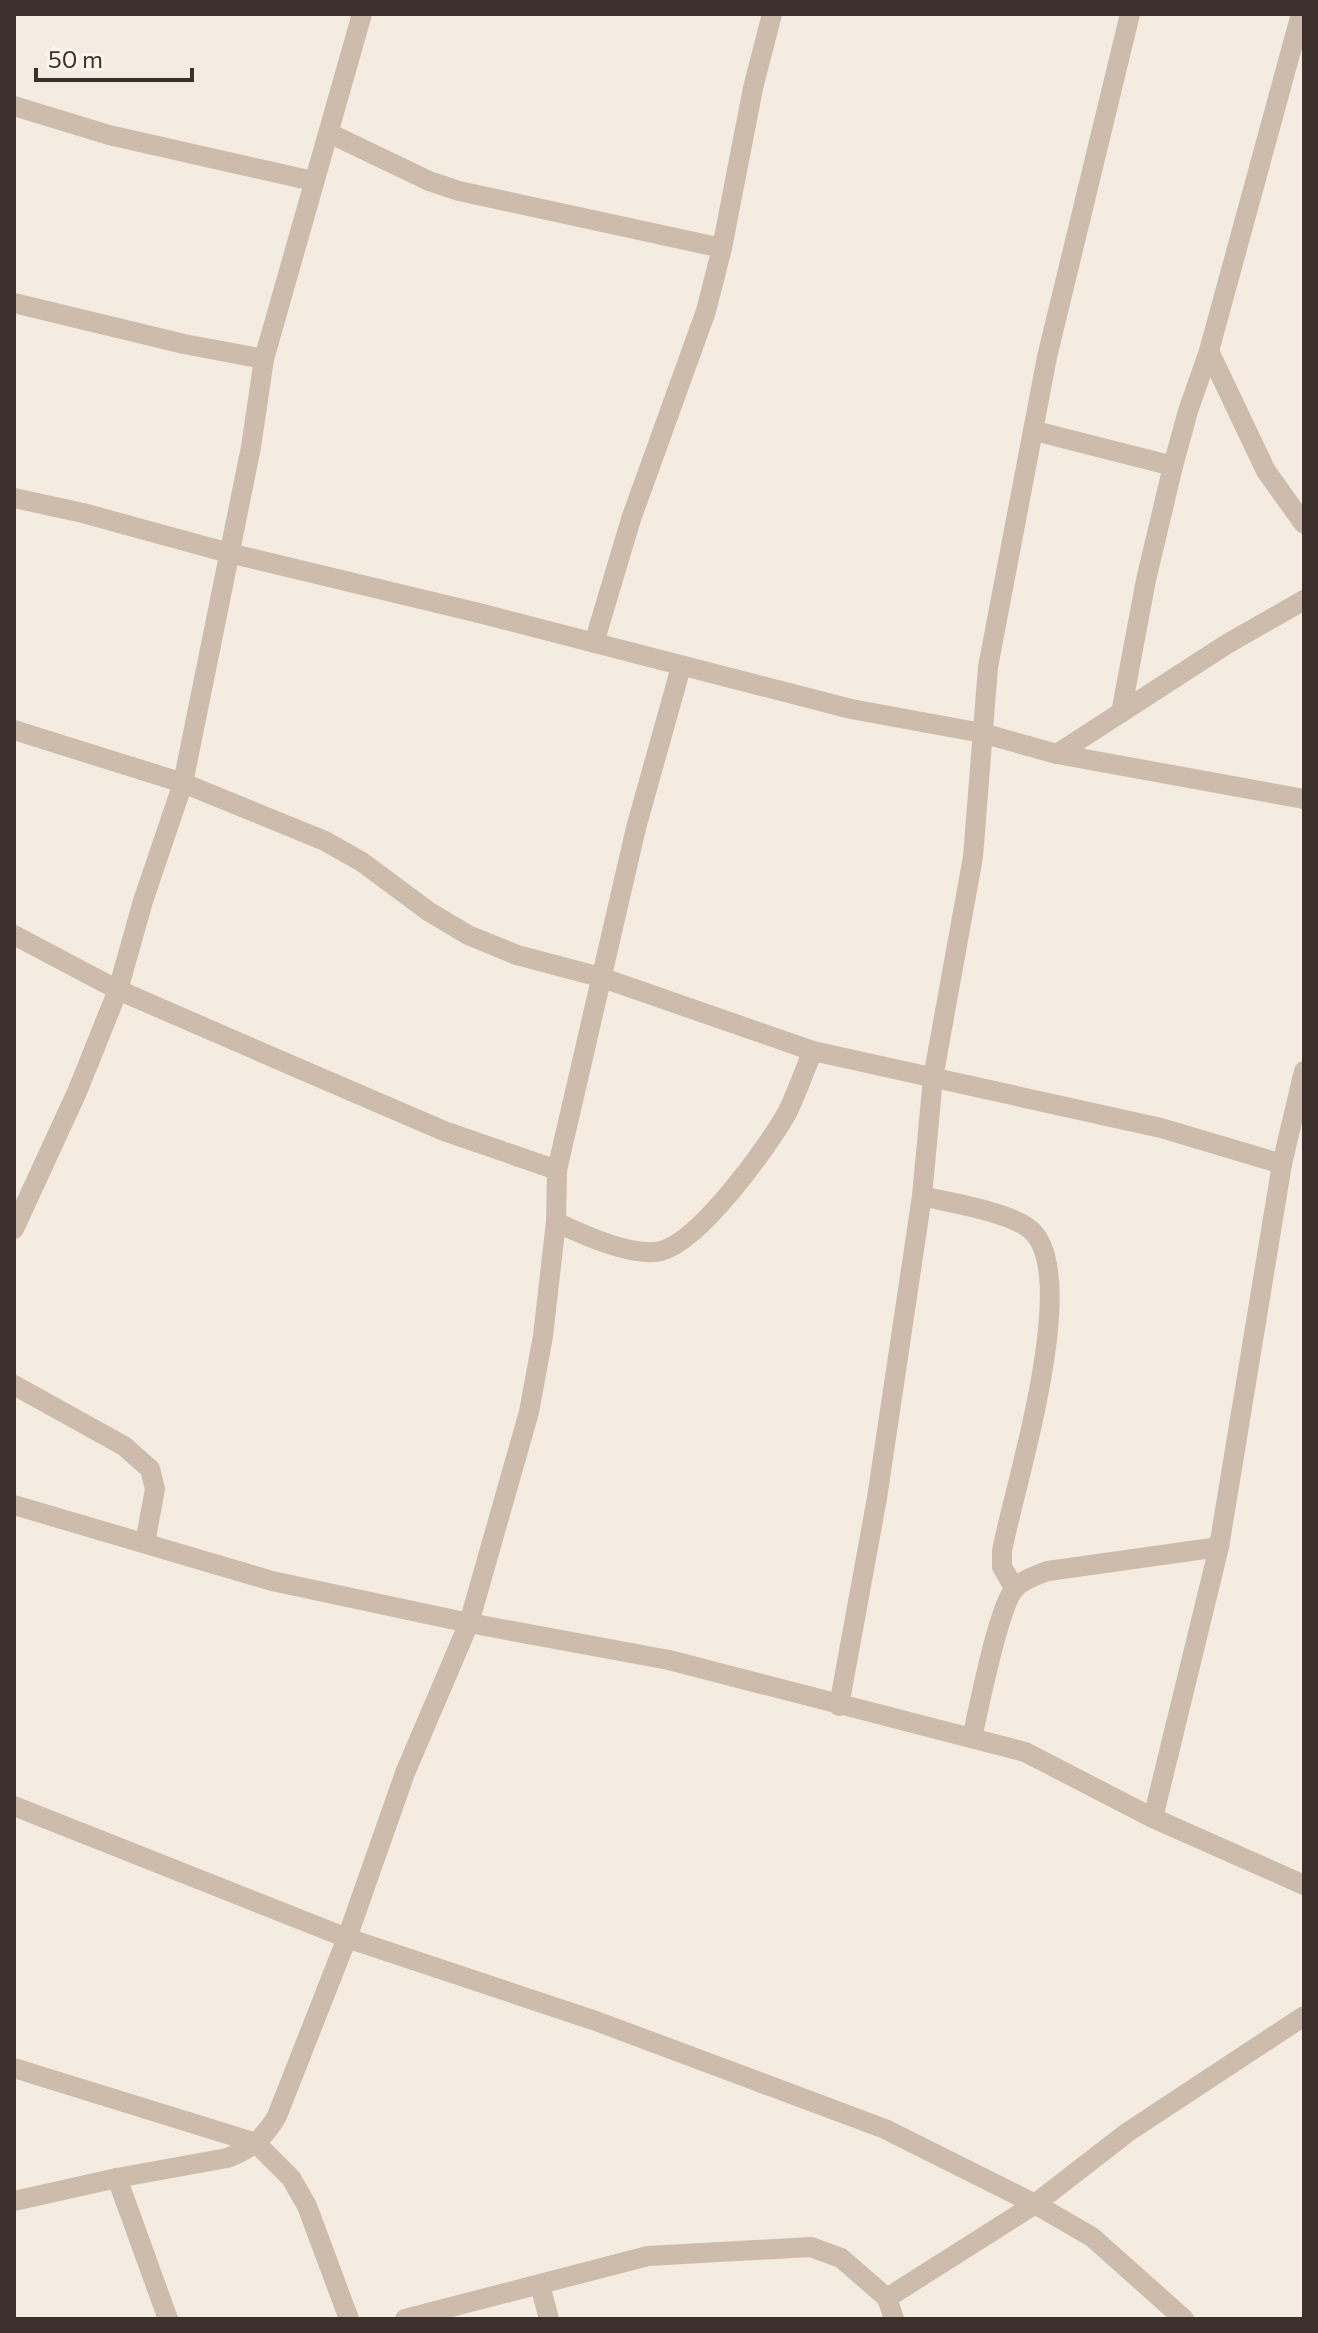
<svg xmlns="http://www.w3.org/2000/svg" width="1318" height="2333" viewBox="0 0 1318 2333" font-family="Commissioner,sans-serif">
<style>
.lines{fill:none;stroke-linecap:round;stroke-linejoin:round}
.minor{stroke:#cdbbac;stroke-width:20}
</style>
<rect width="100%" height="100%" fill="#f4ebe1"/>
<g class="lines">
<!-- minor -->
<g class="minor">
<polyline points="14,106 109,135 313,181"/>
<polyline points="329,133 429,181 459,191 722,248"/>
<polyline points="14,303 184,344 264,359"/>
<polyline points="1209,351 1266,471 1304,524"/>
<polyline points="1035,431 1173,466"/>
<polyline points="14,498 83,513 229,553 479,613 851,709 982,733 1057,754 1304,799"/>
<polyline points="594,643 631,519 706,311 722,248 753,88 772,14"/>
<polyline points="1121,713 1146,580 1173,466 1188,411 1209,351 1301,14"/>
<polyline points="14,730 183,783 325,841 362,862 428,911 468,935 517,955 600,977 813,1051 1161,1128 1282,1164"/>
<polyline points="1057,754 1227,644 1304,600"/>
<polyline points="14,935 118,990 293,1066 444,1131 557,1170"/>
<path d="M922,1196C951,1203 1004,1211 1027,1227C1086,1266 1013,1490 1002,1551V1567L1015,1589"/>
<path d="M556,1222C581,1234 633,1258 661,1251C700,1241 767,1148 787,1113C797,1093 804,1071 813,1051"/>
<polyline points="14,1229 77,1092 118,990 143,901 183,783 251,447 264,359 362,14"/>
<polyline points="14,1385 124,1446 150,1469 155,1489 145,1543"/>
<polyline points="14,1505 272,1581 469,1623 669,1660 1025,1752 1153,1818 1304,1885"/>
<polyline points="839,1706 877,1498 922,1196 933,1078 973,857 988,667 1047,357 1130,14"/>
<path d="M972,1738C979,1708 998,1607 1015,1588C1024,1579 1037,1575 1048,1571L1219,1547"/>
<polyline points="14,1806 347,1938 596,2021 885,2129 1035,2204 1092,2237 1184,2319"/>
<polyline points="1153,1818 1219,1547 1282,1164 1304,1071"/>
<polyline points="14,2068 256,2143 291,2178 307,2206 349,2319"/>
<polyline points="117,2178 168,2319"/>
<path d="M14,2201L117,2178L227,2158C250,2150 265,2137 277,2116L347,1938L405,1773L469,1623L529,1412L543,1336L556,1222L557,1170L636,828L681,667"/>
<polyline points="540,2285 549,2319"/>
<polyline points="887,2298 1035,2204 1128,2132 1304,2016"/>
<polyline points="405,2319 648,2256 811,2247 841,2258 887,2298 894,2319"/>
</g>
</g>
<!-- border -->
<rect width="1318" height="2333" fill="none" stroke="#3b302b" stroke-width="32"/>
<!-- scale -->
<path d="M36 68v12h156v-12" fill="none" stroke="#3b302b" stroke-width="4"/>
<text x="48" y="68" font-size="24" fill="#3b302b" stroke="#fbf5ee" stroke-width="6" paint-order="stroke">50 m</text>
</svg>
